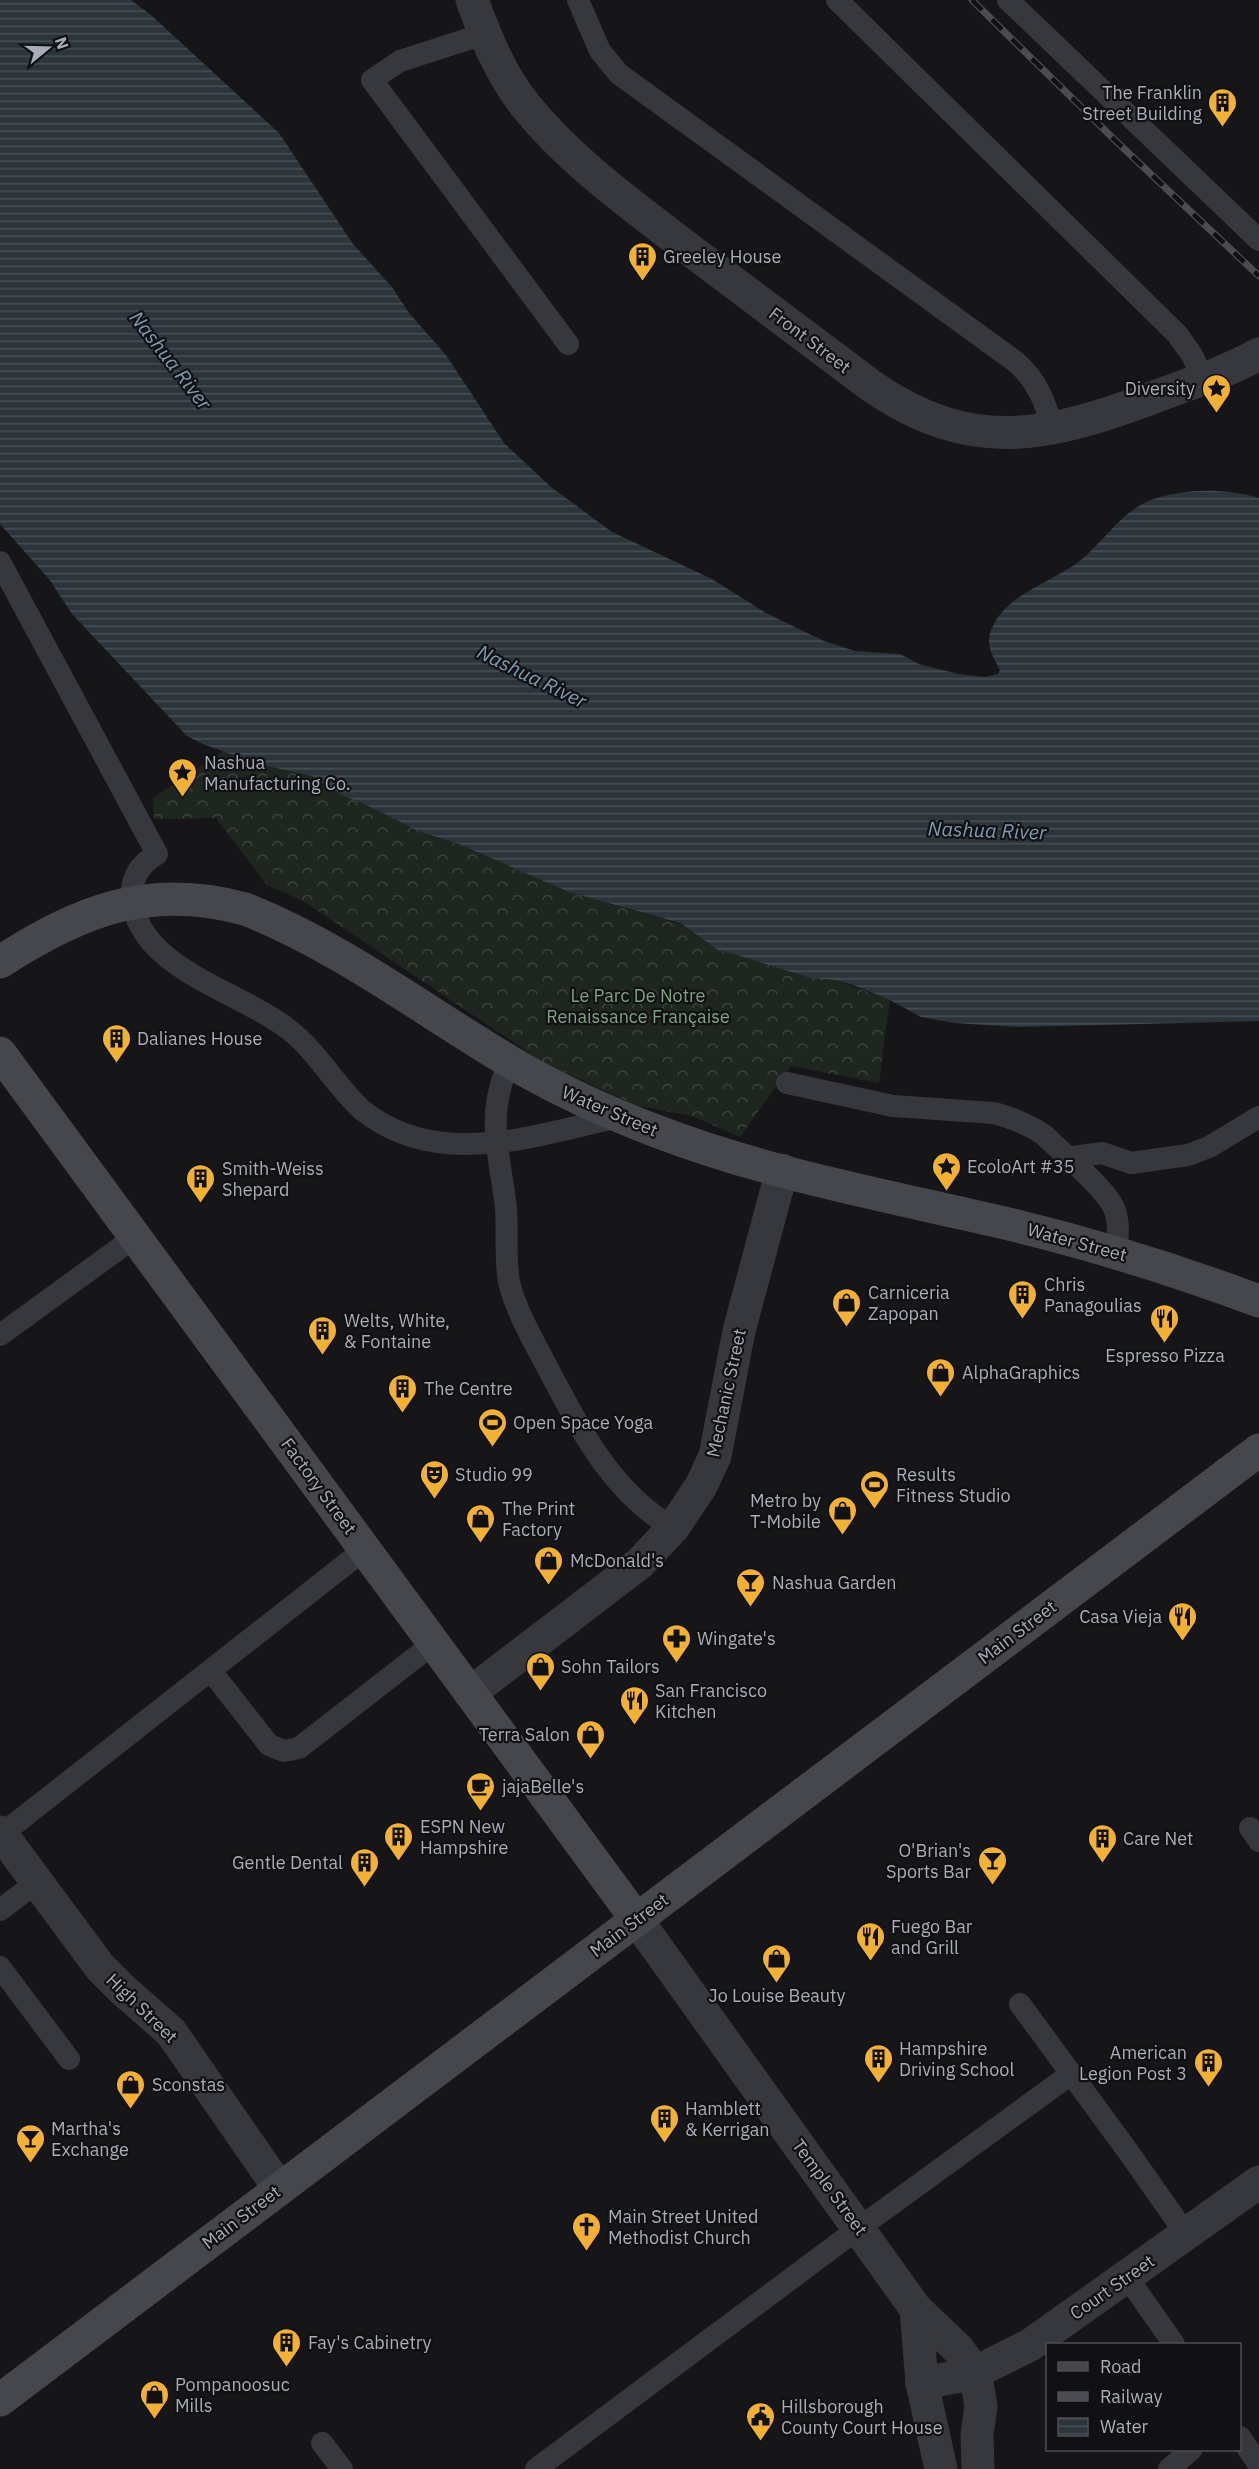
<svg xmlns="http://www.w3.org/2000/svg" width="1259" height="2469" viewBox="0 0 1259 2469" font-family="'IBM Plex Sans',sans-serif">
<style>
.forest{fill:url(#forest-crowns)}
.water{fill:url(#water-rules)}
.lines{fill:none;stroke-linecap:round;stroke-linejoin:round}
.lane{stroke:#37383d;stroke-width:22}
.street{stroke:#37383d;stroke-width:33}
.secondary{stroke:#45474d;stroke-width:33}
.rail-casing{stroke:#4a4c52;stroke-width:7}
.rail{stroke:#111113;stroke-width:4.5;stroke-dasharray:14;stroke-linecap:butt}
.secondary-bridge{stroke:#45474d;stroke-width:33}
.labels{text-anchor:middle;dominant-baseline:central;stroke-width:4.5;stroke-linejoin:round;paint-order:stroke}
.poi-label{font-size:18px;fill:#a8adb8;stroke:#111113;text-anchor:start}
.street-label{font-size:18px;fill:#a8adb8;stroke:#111113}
.park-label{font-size:18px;fill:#7fa381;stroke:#111113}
.water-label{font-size:20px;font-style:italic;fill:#7f9bb3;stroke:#111113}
</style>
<defs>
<pattern id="forest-crowns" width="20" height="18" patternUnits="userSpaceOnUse" patternTransform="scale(1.5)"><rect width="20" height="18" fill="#1e261f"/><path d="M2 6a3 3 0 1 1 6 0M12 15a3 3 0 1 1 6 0" fill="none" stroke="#3c433d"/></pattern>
<pattern id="water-rules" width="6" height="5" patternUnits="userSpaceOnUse" patternTransform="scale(1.5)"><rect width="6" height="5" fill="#2c353c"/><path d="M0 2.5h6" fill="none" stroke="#485056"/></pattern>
</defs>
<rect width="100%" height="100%" fill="#161618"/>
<!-- forest -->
<polygon class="forest" points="225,750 258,764 312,776 342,795 375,809 418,831 459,844 569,892 680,924 719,951 737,955 810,978 835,980 890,1000 879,1083 791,1066 740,1137 692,1116 638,1106 543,1062 303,901 267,885 216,818 154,819 153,798"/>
<!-- water -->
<path class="water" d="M0,0H131L151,15L279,133L353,244L392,287L409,313L446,355L504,443L551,487L612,532L712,579L766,613L824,641L855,651L900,654L919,664L958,674L985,677L998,674L1000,670C991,653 984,642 994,624C1009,593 1055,581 1081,560C1104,541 1122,511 1151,500C1185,488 1224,488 1259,498V1021L1020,1027L955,1023L921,1017L890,1000L853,985L835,980L810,978L737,955L719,951L680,923L569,892L459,844L418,831L375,809L342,795L312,776L258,764L203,744L187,736L72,614L49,579L0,524Z"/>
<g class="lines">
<!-- lane -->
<g class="lane">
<path d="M578,0L600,51L619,74L1016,362C1037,381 1046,402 1052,429"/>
<polyline points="837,0 1177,334 1192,355 1203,378"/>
<polyline points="1008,0 1259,240"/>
<polyline points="484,34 400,61 372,80 568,344"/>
<path d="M0,562L157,854C140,864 130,878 132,899C139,969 240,991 288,1029C317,1051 335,1085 362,1110C438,1171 535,1135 619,1117"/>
<path d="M510,1062C486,1110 498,1149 505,1200C509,1227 504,1255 509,1282C516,1311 532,1338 546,1365C580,1428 609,1490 673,1528"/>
<path d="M787,1083L893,1106L994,1113C1013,1118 1028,1124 1044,1135C1064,1155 1100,1183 1113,1206C1120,1220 1118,1237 1116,1252"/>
<polyline points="1067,1158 1102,1153 1131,1163 1188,1155 1209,1147 1259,1117"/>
<polyline points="0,1335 135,1237"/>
<polyline points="211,1671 269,1745 284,1751 299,1748 434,1643"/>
<polyline points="1250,1828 1259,1841"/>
<polyline points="2,1834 365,1549"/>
<polyline points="0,1910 37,1882"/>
<polyline points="0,1967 69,2059"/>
<polyline points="1020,2004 1127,2150 1186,2234"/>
<polyline points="1127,2277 1174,2344"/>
<polyline points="1240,2437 1259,2465"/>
<polyline points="322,2443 342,2469"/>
<polyline points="536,2469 859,2228 1071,2074"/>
<polyline points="1169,2469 1191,2450"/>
</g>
<!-- street -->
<g class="street">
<path d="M472,0C486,38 500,73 525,105C569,160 629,203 685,246C747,292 808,339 870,385C972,456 1048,437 1157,396C1191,383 1227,372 1259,354"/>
<polyline points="470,1693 640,1563 673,1528 701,1486 715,1456 739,1331 782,1170"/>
<polyline points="0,1832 100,1967 123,1990 171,2032 279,2188"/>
<polyline points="637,1920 916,2309 958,2349 966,2360 977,2383 981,2406 977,2435 978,2469"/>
<polyline points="916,2309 922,2383 941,2469"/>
<polyline points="922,2383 956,2377 984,2368 1030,2345 1259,2182"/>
</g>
<!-- secondary -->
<g class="secondary">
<path d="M245,909C341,947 424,1011 512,1063C558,1090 606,1112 656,1131C765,1173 883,1195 996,1221C1086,1242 1173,1269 1259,1301"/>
<polyline points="0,1053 637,1920"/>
<polyline points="0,2400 1259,1450"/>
</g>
<defs>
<polyline id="rail" points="972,0 1120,145 1259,276"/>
</defs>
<!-- rail casing -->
<use href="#rail" class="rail-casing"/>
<!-- rail -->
<use href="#rail" class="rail"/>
<!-- secondary-bridge -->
<path class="secondary-bridge" d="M0,962C81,910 149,883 245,909"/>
</g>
<!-- icons -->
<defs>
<symbol id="building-pin" viewBox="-11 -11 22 30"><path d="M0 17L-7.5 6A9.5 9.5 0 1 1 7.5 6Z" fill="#f2b134" stroke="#111113"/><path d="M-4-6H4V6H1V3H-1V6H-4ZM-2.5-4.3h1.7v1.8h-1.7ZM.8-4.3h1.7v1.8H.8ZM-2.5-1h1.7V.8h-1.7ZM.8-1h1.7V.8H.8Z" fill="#111"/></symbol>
<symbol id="sight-pin" viewBox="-11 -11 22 30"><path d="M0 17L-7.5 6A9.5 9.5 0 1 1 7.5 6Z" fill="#f2b134" stroke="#111113"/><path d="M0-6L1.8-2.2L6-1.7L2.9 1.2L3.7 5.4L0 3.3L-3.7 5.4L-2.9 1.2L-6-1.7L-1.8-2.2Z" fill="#111"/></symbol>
<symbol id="shop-pin" viewBox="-11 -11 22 30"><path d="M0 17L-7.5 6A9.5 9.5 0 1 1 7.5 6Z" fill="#f2b134" stroke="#111113"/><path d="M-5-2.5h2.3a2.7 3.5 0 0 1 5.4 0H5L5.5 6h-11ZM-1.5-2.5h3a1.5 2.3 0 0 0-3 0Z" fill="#111"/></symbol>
<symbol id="restaurant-pin" viewBox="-11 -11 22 30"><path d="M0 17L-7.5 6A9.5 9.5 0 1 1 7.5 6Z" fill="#f2b134" stroke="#111113"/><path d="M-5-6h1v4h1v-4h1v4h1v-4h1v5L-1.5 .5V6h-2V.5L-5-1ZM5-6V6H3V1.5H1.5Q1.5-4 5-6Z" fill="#111"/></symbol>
<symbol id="stadium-pin" viewBox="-11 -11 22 30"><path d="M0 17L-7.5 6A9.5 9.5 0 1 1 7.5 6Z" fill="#f2b134" stroke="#111113"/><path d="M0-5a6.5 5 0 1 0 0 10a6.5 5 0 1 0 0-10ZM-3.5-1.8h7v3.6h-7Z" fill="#111"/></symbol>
<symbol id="theatre-pin" viewBox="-11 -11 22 30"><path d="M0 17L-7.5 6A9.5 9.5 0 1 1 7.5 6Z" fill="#f2b134" stroke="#111113"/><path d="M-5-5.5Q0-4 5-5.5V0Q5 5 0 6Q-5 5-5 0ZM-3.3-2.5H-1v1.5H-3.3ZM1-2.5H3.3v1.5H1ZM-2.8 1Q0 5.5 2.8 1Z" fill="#111"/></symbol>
<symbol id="bar-pin" viewBox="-11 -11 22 30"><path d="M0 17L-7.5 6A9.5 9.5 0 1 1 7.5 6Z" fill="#f2b134" stroke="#111113"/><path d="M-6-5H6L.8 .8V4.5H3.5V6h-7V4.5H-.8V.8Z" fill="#111"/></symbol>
<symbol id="pharmacy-pin" viewBox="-11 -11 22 30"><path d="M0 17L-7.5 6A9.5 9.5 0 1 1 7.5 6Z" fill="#f2b134" stroke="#111113"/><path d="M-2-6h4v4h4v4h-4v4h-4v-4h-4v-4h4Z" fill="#111"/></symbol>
<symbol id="cafe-pin" viewBox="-11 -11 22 30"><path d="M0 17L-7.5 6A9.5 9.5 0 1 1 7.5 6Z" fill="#f2b134" stroke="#111113"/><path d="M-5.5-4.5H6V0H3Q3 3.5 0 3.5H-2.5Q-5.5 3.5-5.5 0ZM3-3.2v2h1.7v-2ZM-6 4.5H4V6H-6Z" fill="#111"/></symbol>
<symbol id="church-pin" viewBox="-11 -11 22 30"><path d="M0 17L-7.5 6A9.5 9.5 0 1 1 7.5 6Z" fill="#f2b134" stroke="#111113"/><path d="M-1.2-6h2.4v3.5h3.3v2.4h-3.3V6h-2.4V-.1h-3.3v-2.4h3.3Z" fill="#111"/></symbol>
<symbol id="civic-pin" viewBox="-11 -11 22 30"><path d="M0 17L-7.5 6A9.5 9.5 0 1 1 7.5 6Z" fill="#f2b134" stroke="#111113"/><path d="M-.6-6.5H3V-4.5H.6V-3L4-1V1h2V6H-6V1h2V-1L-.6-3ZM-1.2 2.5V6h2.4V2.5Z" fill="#111"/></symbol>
</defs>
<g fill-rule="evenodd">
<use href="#building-pin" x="1206" y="86" width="33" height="45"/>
<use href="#building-pin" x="626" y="240" width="33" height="45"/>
<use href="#sight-pin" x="1200" y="372" width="33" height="45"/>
<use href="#sight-pin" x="166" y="756" width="33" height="45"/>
<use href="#building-pin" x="100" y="1022" width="33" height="45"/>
<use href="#sight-pin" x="930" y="1150" width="33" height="45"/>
<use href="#building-pin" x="184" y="1162" width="33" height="45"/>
<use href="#building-pin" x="1006" y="1278" width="33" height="45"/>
<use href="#shop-pin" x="830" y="1286" width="33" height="45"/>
<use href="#restaurant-pin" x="1148" y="1302" width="33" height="45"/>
<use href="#building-pin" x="306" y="1314" width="33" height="45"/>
<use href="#shop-pin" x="924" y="1356" width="33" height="45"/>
<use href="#building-pin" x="386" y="1372" width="33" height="45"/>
<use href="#stadium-pin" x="476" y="1406" width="33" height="45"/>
<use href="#theatre-pin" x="418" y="1458" width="33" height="45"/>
<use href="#stadium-pin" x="858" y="1468" width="33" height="45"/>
<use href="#shop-pin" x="826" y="1494" width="33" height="45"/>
<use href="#shop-pin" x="464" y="1502" width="33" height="45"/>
<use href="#shop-pin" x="532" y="1544" width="33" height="45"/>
<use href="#bar-pin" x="734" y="1566" width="33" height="45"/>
<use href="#restaurant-pin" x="1166" y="1600" width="33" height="45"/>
<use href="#pharmacy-pin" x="660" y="1622" width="33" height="45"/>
<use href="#shop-pin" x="524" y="1650" width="33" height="45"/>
<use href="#restaurant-pin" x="618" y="1684" width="33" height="45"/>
<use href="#shop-pin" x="574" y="1718" width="33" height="45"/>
<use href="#cafe-pin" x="464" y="1770" width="33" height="45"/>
<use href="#building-pin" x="382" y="1820" width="33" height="45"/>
<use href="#building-pin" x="1086" y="1822" width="33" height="45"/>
<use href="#bar-pin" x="976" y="1844" width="33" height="45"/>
<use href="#building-pin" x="348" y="1846" width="33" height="45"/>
<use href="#restaurant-pin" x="854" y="1920" width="33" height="45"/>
<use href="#shop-pin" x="760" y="1942" width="33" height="45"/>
<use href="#building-pin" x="862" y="2042" width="33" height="45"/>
<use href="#building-pin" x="1192" y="2046" width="33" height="45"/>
<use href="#shop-pin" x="114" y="2068" width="33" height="45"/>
<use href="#building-pin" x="648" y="2102" width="33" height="45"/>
<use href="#bar-pin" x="14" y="2122" width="33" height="45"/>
<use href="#church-pin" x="570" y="2210" width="33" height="45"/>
<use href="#building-pin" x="270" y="2326" width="33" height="45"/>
<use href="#shop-pin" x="138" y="2378" width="33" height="45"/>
<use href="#civic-pin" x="744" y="2400" width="33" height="45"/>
</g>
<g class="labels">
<!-- poi labels -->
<g class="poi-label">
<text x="1202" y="92" text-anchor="end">The Franklin<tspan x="1202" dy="21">Street Building</tspan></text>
<text x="663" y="256">Greeley House</text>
<text x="1195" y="388" text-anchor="end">Diversity</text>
<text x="204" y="762">Nashua<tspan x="204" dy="21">Manufacturing Co.</tspan></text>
<text x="137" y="1038">Dalianes House</text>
<text x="967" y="1166">EcoloArt #35</text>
<text x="222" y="1168">Smith-Weiss<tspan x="222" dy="21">Shepard</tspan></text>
<text x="1044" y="1284">Chris<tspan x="1044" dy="21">Panagoulias</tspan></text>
<text x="868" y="1292">Carniceria<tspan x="868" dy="21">Zapopan</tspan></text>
<text x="344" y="1320">Welts, White,<tspan x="344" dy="21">&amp; Fontaine</tspan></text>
<text x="1165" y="1355" text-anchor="middle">Espresso Pizza</text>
<text x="962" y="1372">AlphaGraphics</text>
<text x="424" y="1388">The Centre</text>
<text x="513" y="1422">Open Space Yoga</text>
<text x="455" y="1474">Studio 99</text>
<text x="896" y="1474">Results<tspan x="896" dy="21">Fitness Studio</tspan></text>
<text x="821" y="1500" text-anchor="end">Metro by<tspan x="821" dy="21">T-Mobile</tspan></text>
<text x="502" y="1508">The Print<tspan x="502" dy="21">Factory</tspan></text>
<text x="570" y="1560">McDonald's</text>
<text x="772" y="1582">Nashua Garden</text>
<text x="1162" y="1616" text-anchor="end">Casa Vieja</text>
<text x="697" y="1638">Wingate's</text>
<text x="561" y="1666">Sohn Tailors</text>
<text x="655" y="1690">San Francisco<tspan x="655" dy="21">Kitchen</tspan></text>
<text x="570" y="1734" text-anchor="end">Terra Salon</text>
<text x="502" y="1786">jajaBelle's</text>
<text x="420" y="1826">ESPN New<tspan x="420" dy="21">Hampshire</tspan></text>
<text x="1123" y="1838">Care Net</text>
<text x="971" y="1850" text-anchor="end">O'Brian's<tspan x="971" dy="21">Sports Bar</tspan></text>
<text x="343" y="1862" text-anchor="end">Gentle Dental</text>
<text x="891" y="1926">Fuego Bar<tspan x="891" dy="21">and Grill</tspan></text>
<text x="777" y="1995" text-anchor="middle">Jo Louise Beauty</text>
<text x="899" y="2048">Hampshire<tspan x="899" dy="21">Driving School</tspan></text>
<text x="1187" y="2052" text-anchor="end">American<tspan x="1187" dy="21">Legion Post 3</tspan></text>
<text x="152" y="2084">Sconstas</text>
<text x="685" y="2108">Hamblett<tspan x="685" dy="21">&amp; Kerrigan</tspan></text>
<text x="51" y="2128">Martha's<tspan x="51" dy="21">Exchange</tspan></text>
<text x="608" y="2216">Main Street United<tspan x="608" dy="21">Methodist Church</tspan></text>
<text x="308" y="2342">Fay's Cabinetry</text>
<text x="175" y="2384">Pompanoosuc<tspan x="175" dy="21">Mills</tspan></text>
<text x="781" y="2406">Hillsborough<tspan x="781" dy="21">County Court House</tspan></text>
</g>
<!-- street labels -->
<g class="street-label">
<text transform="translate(810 340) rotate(37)">Front Street</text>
<text transform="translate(610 1111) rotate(23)">Water Street</text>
<text transform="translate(1077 1242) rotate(15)">Water Street</text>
<text transform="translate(726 1393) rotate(-78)">Mechanic Street</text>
<text transform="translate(319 1486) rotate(54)">Factory Street</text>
<text transform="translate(1017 1632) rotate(-37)">Main Street</text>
<text transform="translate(629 1925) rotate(-37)">Main Street</text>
<text transform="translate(142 2008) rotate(44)">High Street</text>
<text transform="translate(830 2187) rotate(54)">Temple Street</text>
<text transform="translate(241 2217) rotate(-37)">Main Street</text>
<text transform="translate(1112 2287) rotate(-35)">Court Street</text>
</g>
<!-- park labels -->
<g class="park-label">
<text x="638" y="995">Le Parc De Notre<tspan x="638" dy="21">Renaissance Française</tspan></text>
</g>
<!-- water labels -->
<g class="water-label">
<text transform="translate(171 360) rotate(52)">Nashua River</text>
<text transform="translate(532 676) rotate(26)">Nashua River</text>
<text transform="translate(987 830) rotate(2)">Nashua River</text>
</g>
</g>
<!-- legend -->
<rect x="1046" y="2343" width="195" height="108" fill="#111113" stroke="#4d4f55" stroke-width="1.5"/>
<rect x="1058" y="2362" width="30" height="9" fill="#45474d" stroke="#4d4f55" stroke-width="1.5"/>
<text x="1100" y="2373" font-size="18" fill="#a8adb8">Road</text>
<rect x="1058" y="2392" width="30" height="9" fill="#4a4c52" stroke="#4d4f55" stroke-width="1.5"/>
<text x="1100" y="2403" font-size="18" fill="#a8adb8">Railway</text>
<rect x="1058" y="2418" width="30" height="18" fill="url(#water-rules)" stroke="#4d4f55" stroke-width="1.5"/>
<text x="1100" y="2433" font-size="18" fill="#a8adb8">Water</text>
<!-- north arrow -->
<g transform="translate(48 48) rotate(71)" stroke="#111113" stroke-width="4.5" paint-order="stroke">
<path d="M0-4.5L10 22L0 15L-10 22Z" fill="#a8adb8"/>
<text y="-9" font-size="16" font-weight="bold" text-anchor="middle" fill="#a8adb8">N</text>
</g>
</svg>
